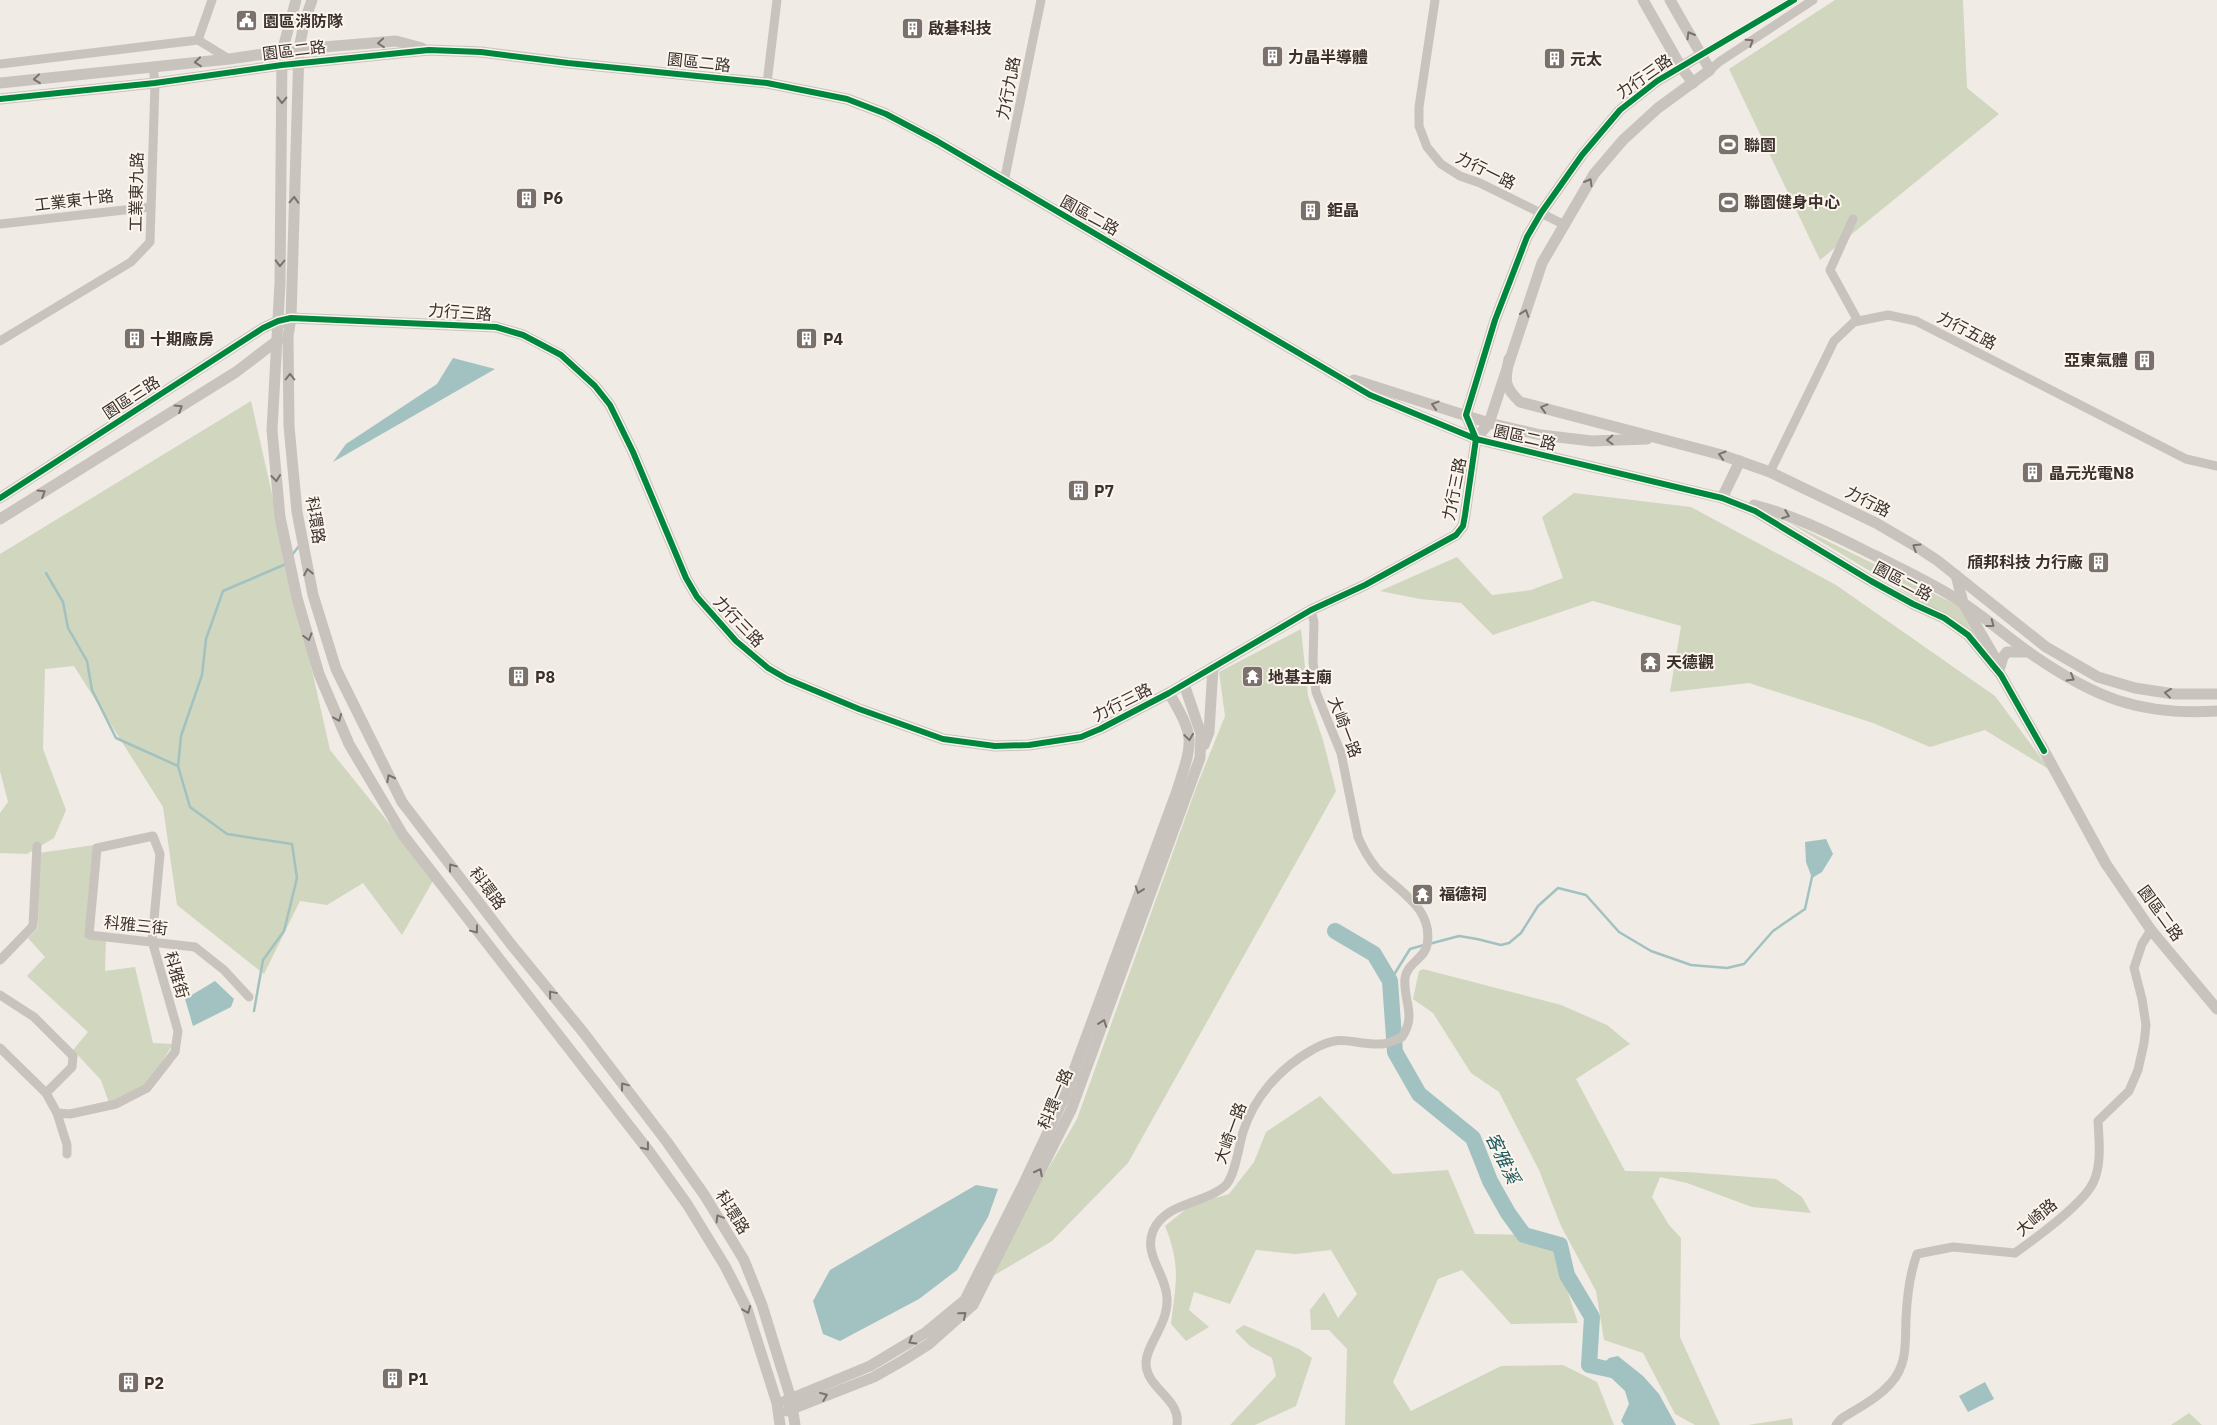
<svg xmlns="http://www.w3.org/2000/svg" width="2217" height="1425" viewBox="0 0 2217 1425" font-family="'IBM Plex Sans','Noto Sans TC',sans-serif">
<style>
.green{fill:#d1d6bf}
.water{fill:#a1c2c1}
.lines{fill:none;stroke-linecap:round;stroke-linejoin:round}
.stream{stroke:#a1c2c1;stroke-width:2.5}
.river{stroke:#a1c2c1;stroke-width:16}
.minor{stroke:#c9c3be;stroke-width:9}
.tertiary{stroke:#c9c3be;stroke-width:11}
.cycleway-casing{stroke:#fbf5ee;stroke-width:9}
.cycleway{stroke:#00873e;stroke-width:6}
.oneway{stroke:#7b726d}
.labels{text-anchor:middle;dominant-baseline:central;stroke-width:4;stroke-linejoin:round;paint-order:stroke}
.poi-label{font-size:16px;font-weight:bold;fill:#3b302b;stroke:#fbf5ee;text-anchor:start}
.street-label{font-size:16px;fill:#3b302b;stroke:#fbf5ee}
.water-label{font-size:18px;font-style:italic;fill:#1f5a5e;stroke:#fbf5ee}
</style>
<rect width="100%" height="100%" fill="#f0ebe5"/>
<!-- green -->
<g class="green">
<polygon points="1835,0 1963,0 1967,88 1999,114 1820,260 1729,69"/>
<polygon points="251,401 330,750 434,879 402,935 363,883 327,905 300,901 264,974 177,905 163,807 74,666 45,669 43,749 66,810 54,838 27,854 0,853 0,813 8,802 0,771 0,554"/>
<polygon points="1574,493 1691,507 1836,585 1995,696 2050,770 1985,730 1930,747 1873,723 1749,683 1670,692 1681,626 1593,601 1493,635 1461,603 1420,599 1380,591 1457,557 1492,595 1531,590 1563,578 1542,517"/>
<polygon points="1785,520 1959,606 1978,636"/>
<polygon points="1301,629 1308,696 1323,740 1336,791 1128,1163 1052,1241 988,1279 1037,1188 1077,1119 1196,788 1225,716 1219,672"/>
<polygon points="94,845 86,939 106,940 105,971 135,967 153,1043 173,1044 148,1084 109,1103 101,1080 73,1050 88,1032 27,976 45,957 28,938 38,928 39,853"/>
<polygon points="1423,969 1561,1005 1607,1025 1630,1044 1576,1079 1625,1171 1687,1172 1776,1179 1802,1197 1811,1213 1752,1207 1687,1183 1660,1177 1652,1197 1669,1225 1681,1238 1680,1337 1720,1425 1695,1425 1675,1414 1643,1353 1604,1340 1596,1291 1561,1226 1539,1170 1499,1092 1471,1073 1433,1013 1413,999 1419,971"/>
<path d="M1320,1096L1393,1174L1448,1170L1475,1234L1549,1235L1578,1323L1511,1324L1462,1270L1438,1279L1393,1382L1411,1411L1501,1366L1563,1365L1597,1382L1614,1425H1345L1347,1349L1329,1330H1311L1310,1310L1324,1292L1338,1318L1357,1294L1331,1250L1296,1254L1256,1250L1230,1304L1194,1292L1189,1310L1209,1327L1186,1341L1171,1324C1176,1282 1181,1266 1165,1226L1191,1205L1229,1194L1254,1162L1266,1132Z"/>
<polygon points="1244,1325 1299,1349 1312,1358 1296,1406 1255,1425 1230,1425 1276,1376 1272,1358 1250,1346 1235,1331"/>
<polygon points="2189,1413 2202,1425 2171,1425"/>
<polygon points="1792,1418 1793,1425 1748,1425"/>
</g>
<!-- water -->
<g class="water">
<polygon points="453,358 495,369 333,462 346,444 437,384"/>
<polygon points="1826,839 1833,854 1822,872 1812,878 1806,862 1805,842"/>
<polygon points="215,981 234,999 231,1007 193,1026 185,999"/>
<polygon points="976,1185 998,1189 988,1217 957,1270 919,1299 840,1341 823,1334 813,1301 830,1270"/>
<polygon points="1618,1356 1643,1376 1659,1394 1676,1425 1624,1425 1621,1421 1629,1404 1625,1391 1600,1367 1609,1358"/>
<polygon points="1985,1382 1994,1399 1968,1412 1959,1396"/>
</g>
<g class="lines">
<!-- stream -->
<g class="stream">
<polyline points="292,555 299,546"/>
<polyline points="46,573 63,602 68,628 87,661 92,690 116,738 178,766"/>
<polyline points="1429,944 1459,936 1477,939 1501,945 1509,943 1521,933 1538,906 1558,888 1586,895 1619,932 1651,951 1691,965 1727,968 1744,964 1773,931 1805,909 1812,877"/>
<polyline points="1390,981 1410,949 1424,945"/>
<polyline points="254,1011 263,960 284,931 297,878 292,844 227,834 190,807 178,766 181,736 202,675 206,639 223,591 286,564"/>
</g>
<!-- river -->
<polyline class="river" points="1335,931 1374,954 1390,981 1395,1052 1419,1094 1473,1138 1490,1181 1508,1213 1524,1235 1560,1245 1567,1275 1592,1317 1589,1365 1612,1370"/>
<!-- minor -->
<g class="minor">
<polyline points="1435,0 1419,107 1419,126 1427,147 1441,164 1460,176 1480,183 1565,225"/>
<polyline points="198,40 212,0"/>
<polyline points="1701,55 1794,0"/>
<polyline points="0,64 198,40 229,59"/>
<polyline points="1710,70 1719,62 1813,0"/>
<polyline points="767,83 777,0"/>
<polyline points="1004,182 1041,0"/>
<polyline points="1853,219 1830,270 1858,321"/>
<polyline points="0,224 151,207"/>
<polyline points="0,341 131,262 150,242 155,83 153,67"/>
<polyline points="1770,472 1834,341 1854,322 1888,315 1916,321 2186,459 2217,466"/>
<polyline points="0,960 33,926 37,846"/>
<polyline points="0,995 34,1017 73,1056 72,1067 46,1093"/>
<polyline points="0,1048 46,1093 57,1113 70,1114 116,1104 147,1088 175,1052 178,1031 152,941 160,854 153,836 97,848 89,935 195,947 224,970 249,997"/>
<polyline points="57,1113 67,1145 67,1154"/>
<path d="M1177,1425C1181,1398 1146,1389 1146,1363C1146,1345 1168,1325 1167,1299C1167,1275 1143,1255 1153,1231C1165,1202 1205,1204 1225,1186C1235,1177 1239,1145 1243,1132C1254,1097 1280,1068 1312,1050C1342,1032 1351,1045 1381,1044C1388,1044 1395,1040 1402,1037C1417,1014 1403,1002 1405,978C1407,963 1425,958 1427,945C1434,908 1398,891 1377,869C1369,859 1363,849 1358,837L1341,753L1316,692L1313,661L1314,622L1311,610"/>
<path d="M1836,1425L1841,1419C1858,1408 1877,1399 1891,1383C1908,1364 1905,1342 1906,1318C1907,1298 1910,1273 1917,1254L1953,1247L2015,1253C2036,1238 2082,1205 2093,1183C2102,1165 2099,1140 2098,1121L2129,1091L2138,1070L2144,1043L2146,1025L2142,999L2134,968L2142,944L2151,930"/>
</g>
<!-- tertiary -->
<g class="tertiary">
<polyline points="296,0 282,52 280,283 272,430 280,517 297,598 319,674 349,744 403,835 651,1154 687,1204 725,1266 747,1309 777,1403 780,1425"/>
<polyline points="1643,0 1681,67 1693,83"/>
<polyline points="0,83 229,59 299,49 396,41 422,48"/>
<polyline points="0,99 155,83 282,65 429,50 481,52 568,63 767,83 847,99 886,114 937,141 1370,395 1476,439 1722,498 1755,511 1871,581 1913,604 1944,618 1968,635 2001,675 2044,751"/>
<polyline points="291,318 288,336 289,426 297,512 313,595 336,669 402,802 510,943 583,1032 667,1142 705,1196 744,1260 762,1305 791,1399 795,1425"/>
<polyline points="288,325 291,318 299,49 304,23 312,0"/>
<path d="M1509,359C1505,380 1503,386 1520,402L1722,455L1770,472L1876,523L1917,547L1938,561L2046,647L2098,677L2135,688L2174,694H2217"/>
<polyline points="1354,380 1489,423 1541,435 1592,441 1647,439"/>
<polyline points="1476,439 1489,423 1542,263 1594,174 1623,140 1658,108 1710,70 1670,0"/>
<polyline points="0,498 263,328 278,321 291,318 496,327 523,335 561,355 595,386 610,405 633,452 686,578 697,597 736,641 768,668 787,679 859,709 943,739 995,746 1029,745 1081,737 1100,729 1169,693 1311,610 1365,585 1456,535 1463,526 1465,515 1476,439 1466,415 1495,320 1527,237 1541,213 1582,155 1620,110 1657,81 1701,55"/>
<polyline points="1722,498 1740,461"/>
<path d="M1754,505C1797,516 1837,537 1876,556C1906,571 1936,585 1963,603C1986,618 2007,637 2030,653C2093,697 2139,716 2217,711"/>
<polyline points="0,519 236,372 278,340"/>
<polyline points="1956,575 1963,603 1994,656"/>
<polyline points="2000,667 2003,657 2007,652 2028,652"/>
<polyline points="1204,745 1209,732 1213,667"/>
<polyline points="2041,745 2106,864 2151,930 2217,1009"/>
<path d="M785,1401L870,1366L925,1333L965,1300L1023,1185L1063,1100L1177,791C1193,740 1196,739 1169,693"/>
<polyline points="787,1411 874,1377 902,1361 929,1344 973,1305 1071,1110 1200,758 1201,734 1184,684"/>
</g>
<defs>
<g id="cycleway">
<polyline points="0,99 155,83 282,65 429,50 481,52 568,63 767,83 847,99 886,114 937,141 1370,395 1476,439 1722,498 1755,511 1871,581 1913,604 1944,618 1968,635 2001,675 2044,751"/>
<polyline points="0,498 263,328 278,321 291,318 496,327 523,335 561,355 595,386 610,405 633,452 686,578 697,597 736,641 768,668 787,679 859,709 943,739 995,746 1029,745 1081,737 1100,729 1169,693 1311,610 1365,585 1456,535 1463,526 1465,515 1476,439 1466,415 1495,320 1527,237 1541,213 1582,155 1620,110 1657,81 1794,0"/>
</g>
</defs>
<!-- cycleway casing -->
<use href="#cycleway" class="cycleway-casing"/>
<!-- cycleway -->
<use href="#cycleway" class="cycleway"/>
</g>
<!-- one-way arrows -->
<defs><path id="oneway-chevron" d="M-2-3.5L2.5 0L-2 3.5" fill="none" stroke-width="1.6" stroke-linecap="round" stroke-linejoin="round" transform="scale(1.25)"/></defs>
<g class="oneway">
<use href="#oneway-chevron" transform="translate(1690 35) rotate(-120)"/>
<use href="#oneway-chevron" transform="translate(1750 42) rotate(-33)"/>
<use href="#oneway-chevron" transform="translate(381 43) rotate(175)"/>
<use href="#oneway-chevron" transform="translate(198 62) rotate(174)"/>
<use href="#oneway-chevron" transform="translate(37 79) rotate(174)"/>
<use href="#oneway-chevron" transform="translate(282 100) rotate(91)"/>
<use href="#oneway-chevron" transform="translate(1589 182) rotate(-60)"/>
<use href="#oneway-chevron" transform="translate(294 200) rotate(-88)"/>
<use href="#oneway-chevron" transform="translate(280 263) rotate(91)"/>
<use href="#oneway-chevron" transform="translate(1525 313) rotate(-71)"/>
<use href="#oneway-chevron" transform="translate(290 377) rotate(-90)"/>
<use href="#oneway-chevron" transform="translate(1435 405) rotate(-163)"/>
<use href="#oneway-chevron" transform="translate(179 408) rotate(-32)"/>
<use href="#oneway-chevron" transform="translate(1544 408) rotate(-165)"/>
<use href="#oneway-chevron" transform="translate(1610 440) rotate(178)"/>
<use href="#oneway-chevron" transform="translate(1722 455) rotate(-163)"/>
<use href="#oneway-chevron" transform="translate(276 478) rotate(84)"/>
<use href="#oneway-chevron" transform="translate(42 493) rotate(-32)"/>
<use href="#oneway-chevron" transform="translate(1786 515) rotate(21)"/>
<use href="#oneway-chevron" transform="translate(1916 547) rotate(-148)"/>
<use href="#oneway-chevron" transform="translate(308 572) rotate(-101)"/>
<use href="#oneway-chevron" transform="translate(1991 624) rotate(37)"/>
<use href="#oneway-chevron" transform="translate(308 637) rotate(74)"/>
<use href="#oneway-chevron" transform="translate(2071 678) rotate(30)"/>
<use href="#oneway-chevron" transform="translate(2168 693) rotate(-173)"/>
<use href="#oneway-chevron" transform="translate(338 718) rotate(67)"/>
<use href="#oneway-chevron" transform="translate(1189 737) rotate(82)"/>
<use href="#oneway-chevron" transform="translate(390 778) rotate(-117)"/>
<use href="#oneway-chevron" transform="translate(452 867) rotate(-127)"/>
<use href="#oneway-chevron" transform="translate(1139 890) rotate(110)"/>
<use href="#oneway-chevron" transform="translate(475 930) rotate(53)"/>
<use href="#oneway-chevron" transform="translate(552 994) rotate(-130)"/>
<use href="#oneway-chevron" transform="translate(1103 1023) rotate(-70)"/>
<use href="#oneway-chevron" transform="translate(624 1086) rotate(-127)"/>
<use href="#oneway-chevron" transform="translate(646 1147) rotate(52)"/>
<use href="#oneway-chevron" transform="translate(1039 1172) rotate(-63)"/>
<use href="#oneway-chevron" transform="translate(719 1218) rotate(-121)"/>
<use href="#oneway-chevron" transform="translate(747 1310) rotate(68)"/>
<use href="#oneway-chevron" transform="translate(963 1315) rotate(-41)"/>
<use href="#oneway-chevron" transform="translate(912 1341) rotate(149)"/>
<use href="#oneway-chevron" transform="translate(824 1396) rotate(-22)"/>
</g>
<!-- icons -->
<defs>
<symbol id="civic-square" viewBox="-11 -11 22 22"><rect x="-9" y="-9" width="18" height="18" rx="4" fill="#7a716c" stroke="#fbf5ee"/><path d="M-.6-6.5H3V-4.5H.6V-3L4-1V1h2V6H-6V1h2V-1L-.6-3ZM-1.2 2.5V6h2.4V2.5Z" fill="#fff"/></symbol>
<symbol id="building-square" viewBox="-11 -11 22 22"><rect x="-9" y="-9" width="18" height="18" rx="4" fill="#7a716c" stroke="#fbf5ee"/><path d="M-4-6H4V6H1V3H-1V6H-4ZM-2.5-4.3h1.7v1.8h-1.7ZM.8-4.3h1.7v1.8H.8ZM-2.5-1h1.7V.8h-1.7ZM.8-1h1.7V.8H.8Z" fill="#fff"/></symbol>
<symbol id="stadium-square" viewBox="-11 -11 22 22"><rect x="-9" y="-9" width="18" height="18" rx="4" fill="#7a716c" stroke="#fbf5ee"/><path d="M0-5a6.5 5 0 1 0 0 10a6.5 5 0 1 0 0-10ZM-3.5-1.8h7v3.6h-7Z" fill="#fff"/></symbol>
<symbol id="temple-square" viewBox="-11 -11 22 22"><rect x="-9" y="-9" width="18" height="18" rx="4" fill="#7a716c" stroke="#fbf5ee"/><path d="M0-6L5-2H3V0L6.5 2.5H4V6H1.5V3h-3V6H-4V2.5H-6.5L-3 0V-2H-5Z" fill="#fff"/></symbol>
</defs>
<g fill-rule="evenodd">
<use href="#civic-square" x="234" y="8" width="25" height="25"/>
<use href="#building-square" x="900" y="16" width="25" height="25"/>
<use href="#building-square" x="1260" y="44" width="25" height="25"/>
<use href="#building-square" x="1542" y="46" width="25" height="25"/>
<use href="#stadium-square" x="1716" y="132" width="25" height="25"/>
<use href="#building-square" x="514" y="186" width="25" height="25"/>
<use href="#stadium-square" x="1716" y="190" width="25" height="25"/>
<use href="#building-square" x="1298" y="198" width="25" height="25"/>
<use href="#building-square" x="122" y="326" width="25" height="25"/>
<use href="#building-square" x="794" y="326" width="25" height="25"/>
<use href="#building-square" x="2132" y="348" width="25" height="25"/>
<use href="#building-square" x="2020" y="460" width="25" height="25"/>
<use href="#building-square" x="1066" y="478" width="25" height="25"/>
<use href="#building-square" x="2086" y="550" width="25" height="25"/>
<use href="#temple-square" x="1638" y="650" width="25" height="25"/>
<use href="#building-square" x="506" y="664" width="25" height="25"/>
<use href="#temple-square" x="1240" y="664" width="25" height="25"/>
<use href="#temple-square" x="1410" y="882" width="25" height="25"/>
<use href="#building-square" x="380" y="1366" width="25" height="25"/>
<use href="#building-square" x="116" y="1370" width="25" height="25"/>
</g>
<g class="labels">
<!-- poi labels -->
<g class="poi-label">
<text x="263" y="21">園區消防隊</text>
<text x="928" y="28">啟碁科技</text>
<text x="1288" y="57">力晶半導體</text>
<text x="1570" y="59">元太</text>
<text x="1744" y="145">聯園</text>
<text x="543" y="198">P6</text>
<text x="1744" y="202">聯園健身中心</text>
<text x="1327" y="210">鉅晶</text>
<text x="150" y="339">十期廠房</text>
<text x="823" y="339">P4</text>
<text x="2128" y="360" text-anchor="end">亞東氣體</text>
<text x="2049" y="473">晶元光電N8</text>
<text x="1094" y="491">P7</text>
<text x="2083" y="562" text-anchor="end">頎邦科技 力行廠</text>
<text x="1666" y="662">天德觀</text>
<text x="535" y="677">P8</text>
<text x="1268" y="677">地基主廟</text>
<text x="1439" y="894">福德祠</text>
<text x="408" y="1379">P1</text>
<text x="144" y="1383">P2</text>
</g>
<!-- street labels -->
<g class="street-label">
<text transform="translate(294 50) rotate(-7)">園區二路</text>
<text transform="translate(699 62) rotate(6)">園區二路</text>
<text transform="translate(1644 76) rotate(-35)">力行三路</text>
<text transform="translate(1008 88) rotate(-79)">力行九路</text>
<text transform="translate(1486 170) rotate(26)">力行一路</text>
<text transform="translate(136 192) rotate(-89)">工業東九路</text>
<text transform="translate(74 200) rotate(-7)">工業東十路</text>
<text transform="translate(1090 215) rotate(29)">園區二路</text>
<text transform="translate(460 312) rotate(4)">力行三路</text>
<text transform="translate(1967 330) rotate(27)">力行五路</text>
<text transform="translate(131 397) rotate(-33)">園區三路</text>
<text transform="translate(1525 437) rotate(13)">園區二路</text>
<text transform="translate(1454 489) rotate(-79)">力行三路</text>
<text transform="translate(1868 501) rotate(27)">力行路</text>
<text transform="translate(316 520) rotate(81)">科環路</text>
<text transform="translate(1903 581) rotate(28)">園區二路</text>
<text transform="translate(739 621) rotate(46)">力行三路</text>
<text transform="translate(1122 702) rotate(-27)">力行三路</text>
<text transform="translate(1345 727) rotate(69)">大崎一路</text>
<text transform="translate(488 888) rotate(53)">科環路</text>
<text transform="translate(2161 913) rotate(54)">園區二路</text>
<text transform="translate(136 925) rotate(6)">科雅三街</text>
<text transform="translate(177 975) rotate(74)">科雅街</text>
<text transform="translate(1055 1099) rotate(-67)">科環一路</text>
<text transform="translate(1230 1133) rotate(-70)">大崎一路</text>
<text transform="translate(733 1212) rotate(58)">科環路</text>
<text transform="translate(2036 1217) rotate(-40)">大崎路</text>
</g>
<!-- water labels -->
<g class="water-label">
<text transform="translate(1503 1158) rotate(64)">客雅溪</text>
</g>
</g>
</svg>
